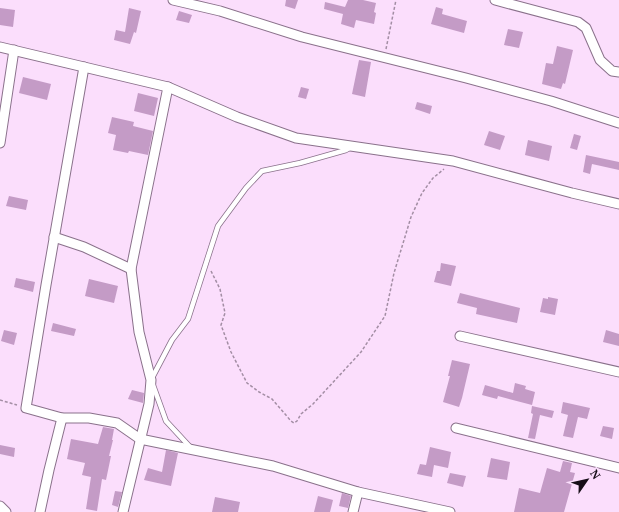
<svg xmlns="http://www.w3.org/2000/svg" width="619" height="512" viewBox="0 0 619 512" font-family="'Noto Serif',serif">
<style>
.building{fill:#c49bc6}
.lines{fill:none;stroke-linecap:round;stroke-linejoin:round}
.lane-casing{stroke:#8a718b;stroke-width:6}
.street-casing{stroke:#8a718b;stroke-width:11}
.path{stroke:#a38ea4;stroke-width:1.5;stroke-dasharray:3 2;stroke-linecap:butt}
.lane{stroke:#fff;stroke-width:4.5}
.street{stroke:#fff;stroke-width:9}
</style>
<rect width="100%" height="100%" fill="#fbdefc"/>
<!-- building -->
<g class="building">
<polygon points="286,0 298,0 295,9 285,6"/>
<polygon points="348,0 363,0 376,3 374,12 376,13 374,24 356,20 354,28 341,24 343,14 324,9 325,2 345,7"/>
<polygon points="436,7 443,9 442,14 467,21 464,33 431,24"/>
<polygon points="0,8 15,10 13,27 0,25"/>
<polygon points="129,8 141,11 136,33 134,32 130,44 114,40 116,30 125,32"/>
<polygon points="179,11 192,15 189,23 176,20"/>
<polygon points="508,29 523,32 519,48 504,45"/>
<polygon points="557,46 573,50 565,84 563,83 561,89 542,84 546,63 553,64"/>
<polygon points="359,60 371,62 365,97 352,94"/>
<polygon points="23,77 51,84 47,100 19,93"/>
<polygon points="301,87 309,89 306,99 298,97"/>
<polygon points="138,93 158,98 154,116 134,111"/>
<polygon points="417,102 432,106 430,114 415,109"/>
<polygon points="112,117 134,122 133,126 153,131 148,155 129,151 128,153 113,150 116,135 108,133"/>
<polygon points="489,131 505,136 500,150 484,145"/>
<polygon points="574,134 581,136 577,150 570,148"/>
<polygon points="528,140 552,146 549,161 525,155"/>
<polygon points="586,155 619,162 619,170 592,164 590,174 583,172"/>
<polygon points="9,196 28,200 26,210 6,206"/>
<polygon points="441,263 456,266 451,286 434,282 437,271 440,271"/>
<polygon points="16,278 35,282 33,292 14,287"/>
<polygon points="89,279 118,286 114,303 85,296"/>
<polygon points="460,293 520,308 517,323 476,314 477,308 457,303"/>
<polygon points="548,297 558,299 555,315 540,312 543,298 548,299"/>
<polygon points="53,323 76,329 74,336 51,331"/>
<polygon points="4,330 17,333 14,345 1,341"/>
<polygon points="606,330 619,334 619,346 603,342"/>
<polygon points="452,360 470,364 462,398 459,407 443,402 450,376 448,376"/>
<polygon points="515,383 526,386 525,389 535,392 532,405 498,396 497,399 482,395 485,385 513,393"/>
<polygon points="132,390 144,393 143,403 128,399"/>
<polygon points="563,402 590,408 587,419 578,417 573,438 563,436 568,415 561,413"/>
<polygon points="532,406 554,411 552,418 540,415 535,439 528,438 533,414 531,413"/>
<polygon points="603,426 614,428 612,439 600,436"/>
<polygon points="103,427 114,429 112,440 113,440 109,456 111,456 106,480 102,479 97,511 86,509 91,477 82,475 85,463 67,459 71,439 98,444"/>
<polygon points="0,445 15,448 14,457 0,454"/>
<polygon points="430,447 451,452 448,468 434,465 432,477 417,474 420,464 426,465"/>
<polygon points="166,450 178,453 171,486 144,480 148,468 162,472"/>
<polygon points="491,458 510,462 507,480 487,477"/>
<polygon points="563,461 572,463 570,472 575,473 564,512 514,512 519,488 540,493 547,468 560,472"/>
<polygon points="450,473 466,476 463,487 447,483"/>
<polygon points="115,491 122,492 118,507 112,505"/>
<polygon points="342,493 351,496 348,508 339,506"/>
<polygon points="318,496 333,500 330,512 314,512"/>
<polygon points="215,497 240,502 238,512 212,512"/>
</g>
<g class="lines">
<defs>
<g id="lane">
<polyline points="152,378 172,340 188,319 218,226 246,188 262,171 300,163 346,150 351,147"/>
<polyline points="153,385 166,421 191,448"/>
</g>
<g id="street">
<polyline points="173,0 220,11 302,37 466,78 551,101 619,123"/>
<polyline points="495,0 578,22 586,28 600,60 612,71 619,72"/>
<polyline points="0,47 168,87 237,117 296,138 453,161 572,193 619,204"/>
<polyline points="84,67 46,285 26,408 62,418 89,418 117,423 140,439 273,466 358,492 450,512"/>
<polyline points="0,143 14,50"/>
<polyline points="54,237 84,247 131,269"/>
<polyline points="460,336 619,372"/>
<polyline points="456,428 619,468"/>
<polyline points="0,506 6,512"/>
<polyline points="40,512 49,470 62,418"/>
<polyline points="123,512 149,404 151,380 139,332 131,269 168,87"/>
<polyline points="353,512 358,492"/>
</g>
</defs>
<!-- lane casing -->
<use href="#lane" class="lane-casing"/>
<!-- street casing -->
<use href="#street" class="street-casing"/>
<!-- path -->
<g class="path">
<polyline points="386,49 396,0"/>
<polyline points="211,271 220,289 225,313 221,325 231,352 247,383 259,392 272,399 291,421 294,423 297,421 301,414 313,404 361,352 385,316 394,273 411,217 422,193 433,178 444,169"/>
<polyline points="0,400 17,405"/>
</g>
<!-- lane -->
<use href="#lane" class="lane"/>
<!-- street -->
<use href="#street" class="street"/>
</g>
<!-- north arrow -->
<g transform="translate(587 480) rotate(56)" stroke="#fbdefc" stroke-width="3" paint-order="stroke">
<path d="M0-3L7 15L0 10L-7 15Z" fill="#160d17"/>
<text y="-6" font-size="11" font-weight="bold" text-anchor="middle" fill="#160d17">N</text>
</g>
</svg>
